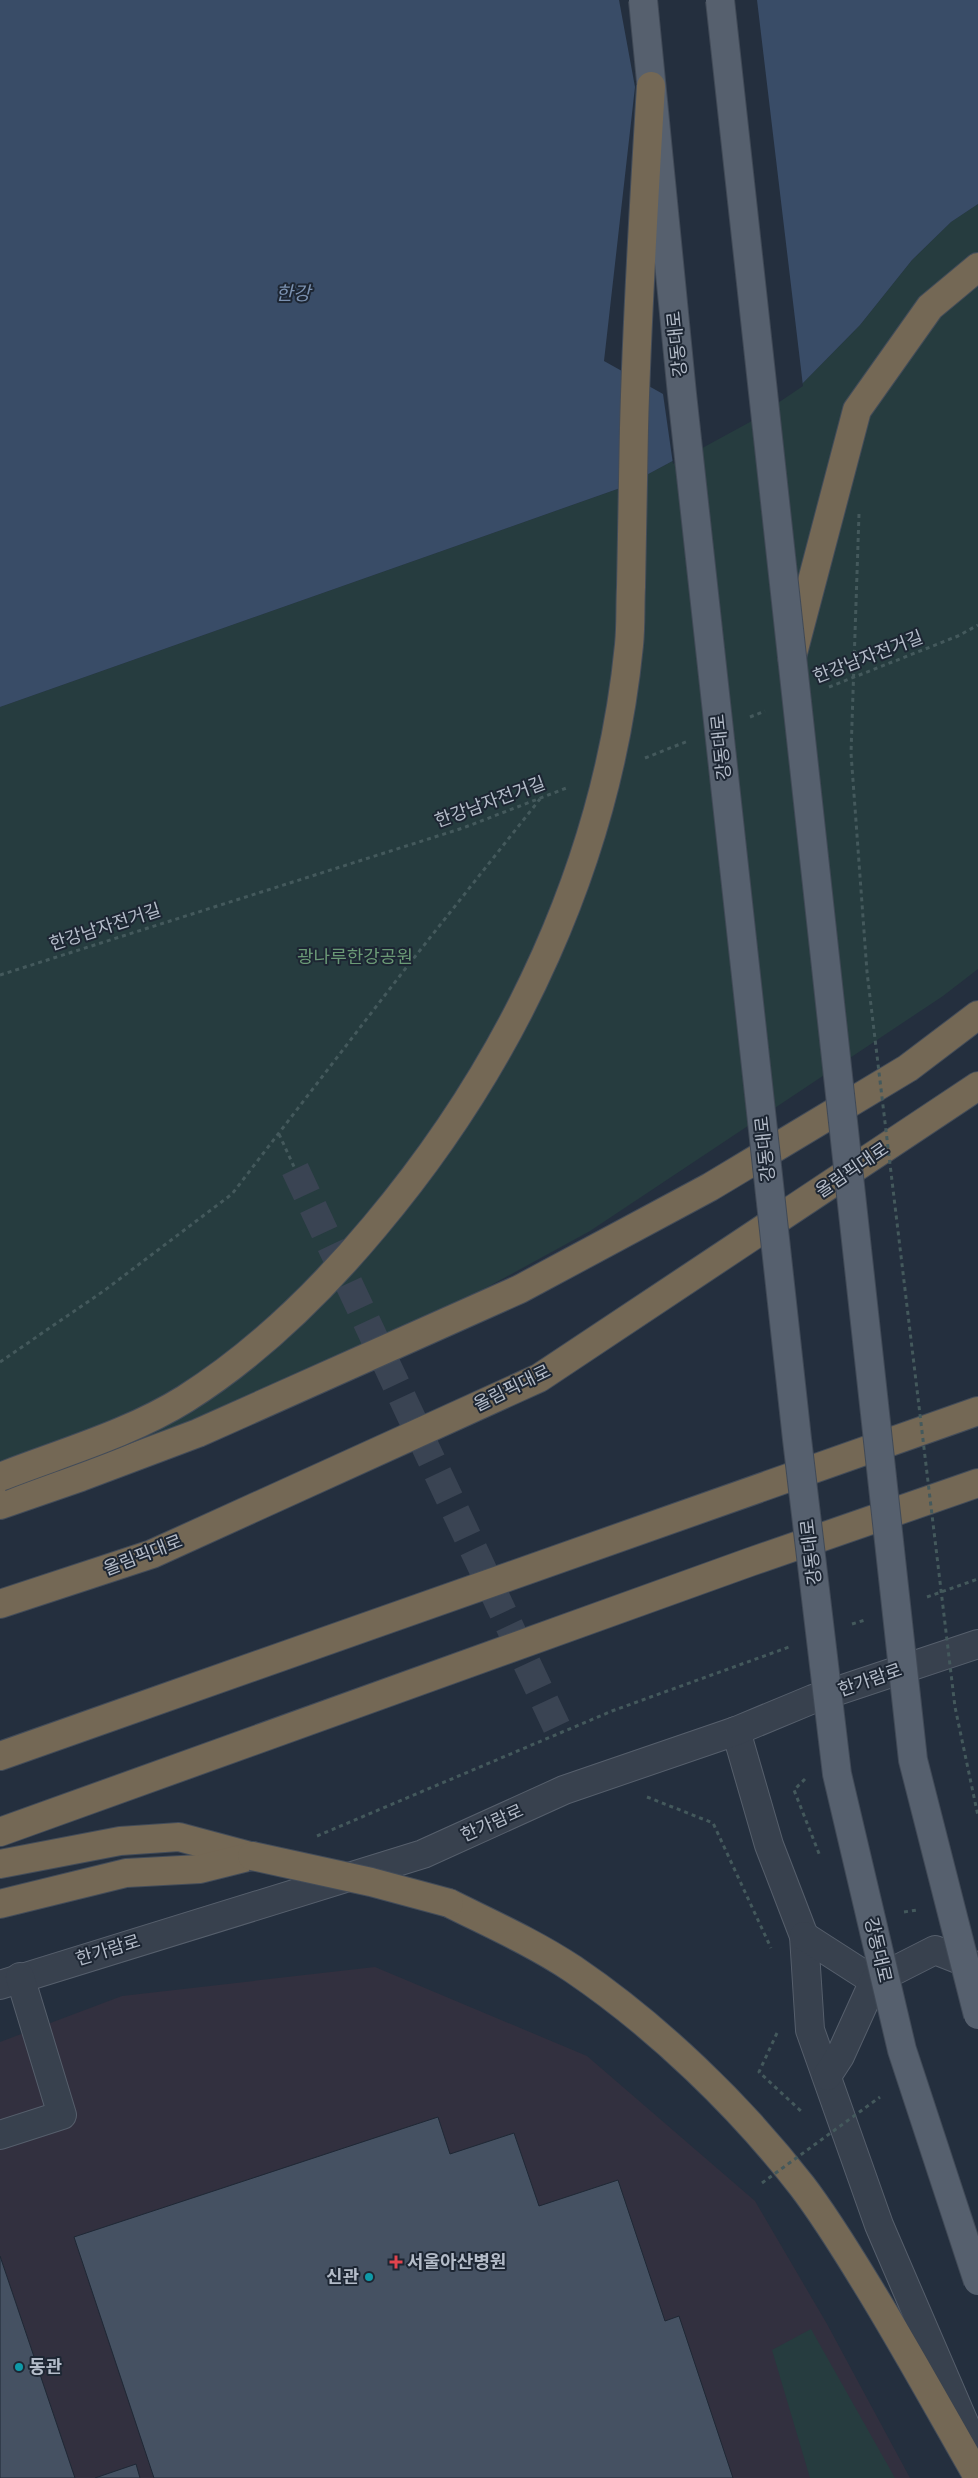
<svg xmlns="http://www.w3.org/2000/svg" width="978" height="2478" viewBox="0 0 978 2478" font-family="Helvetica,'Noto Sans KR',sans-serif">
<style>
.medical{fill:#32303f}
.green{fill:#263c3f}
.water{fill:#394c67}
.pier{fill:#242f3e}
.building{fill:#455162;stroke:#1f2835}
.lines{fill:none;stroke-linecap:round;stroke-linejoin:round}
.minor-tunnel{stroke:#3a4453;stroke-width:28;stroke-dasharray:28 14;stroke-linecap:butt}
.minor-casing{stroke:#565f6c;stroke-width:30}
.highway-casing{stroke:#434c59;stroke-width:30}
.path{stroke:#44595c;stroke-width:3;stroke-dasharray:4 4;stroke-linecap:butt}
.minor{stroke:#38414e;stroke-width:28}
.highway{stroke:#746855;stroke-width:28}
.major-bridge-casing{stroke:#414a57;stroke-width:30;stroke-linecap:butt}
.highway-bridge-casing{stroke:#434c59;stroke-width:30;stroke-linecap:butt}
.path-bridge{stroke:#44595c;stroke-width:3;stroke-dasharray:4 4;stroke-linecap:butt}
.major-bridge{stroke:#56606e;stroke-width:28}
.highway-bridge{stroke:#746855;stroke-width:28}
.health-dot{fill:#e0444e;stroke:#1d2633;stroke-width:2}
.culture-dot{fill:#0f9aa8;stroke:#1d2633;stroke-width:2}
.labels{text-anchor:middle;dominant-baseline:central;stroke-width:4;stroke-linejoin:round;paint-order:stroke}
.street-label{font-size:18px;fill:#b4bcc9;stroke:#1d2633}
.park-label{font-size:18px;fill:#6b9a76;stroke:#1d2633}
.poi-label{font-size:18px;font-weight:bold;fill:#b4bcc9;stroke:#1d2633;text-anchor:start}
.water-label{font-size:19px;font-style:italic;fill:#7c92b1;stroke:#1d2633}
</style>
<rect width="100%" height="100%" fill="#242f3e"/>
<!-- medical -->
<polygon class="medical" points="375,1967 587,2056 755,2201 827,2324 910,2478 0,2478 0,2042 122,1996"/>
<!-- green -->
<g class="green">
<polygon points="978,204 978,969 943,996 590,1231 340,1368 0,1496 0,707 626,486 749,420 802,384 860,325 912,260 951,222"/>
<polygon points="811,2329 895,2478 810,2478 772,2350"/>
</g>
<!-- water -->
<polygon class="water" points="0,0 978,0 978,204 951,222 912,260 860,325 802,384 749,420 626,486 0,707"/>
<!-- pier -->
<polygon class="pier" points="619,0 757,0 803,386 750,422 673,464 663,394 604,361 635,87"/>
<!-- building -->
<g class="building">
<polygon points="438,2117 450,2154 514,2133 539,2206 618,2180 665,2321 679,2316 733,2478 154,2478 74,2237"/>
<polygon points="0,2256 75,2478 0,2478"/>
<polygon points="136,2464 140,2478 95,2478"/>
</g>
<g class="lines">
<!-- minor-tunnel -->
<polyline class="minor-tunnel" points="295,1169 560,1734"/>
<defs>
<g id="minor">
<polyline points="736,1731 769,1845 804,1936 810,2030 879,2225 978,2455"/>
<polyline points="804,1936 874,1981"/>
<polyline points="0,1985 423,1854 564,1790 736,1731 813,1699 978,1644"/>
<polyline points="827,2076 840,2056 874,1981 935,1950 978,1967"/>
<polyline points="0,2135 62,2115 20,1977"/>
</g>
<g id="highway">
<polyline points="792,657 857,410 930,307 978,267"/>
<polyline points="0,1505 81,1477 198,1433 520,1289 710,1187 908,1068 978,1015"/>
<polyline points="0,1604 152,1554 539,1378 978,1086"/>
<polyline points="0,1756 978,1411"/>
<polyline points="0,1832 750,1562 978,1483"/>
<polyline points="0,1864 120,1841 179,1837 250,1856"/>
<path d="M449,1903C491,1924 534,1943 573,1969C657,2026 740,2106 802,2186C828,2220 850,2257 872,2293C909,2354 943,2416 978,2477"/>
<polyline points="0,1904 126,1873 200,1869 252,1856"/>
</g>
</defs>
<!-- minor casing -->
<use href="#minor" class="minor-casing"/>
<!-- highway casing -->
<use href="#highway" class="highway-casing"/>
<!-- path -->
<g class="path">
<polyline points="829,687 958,636 978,625"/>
<polyline points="750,717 765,711"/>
<polyline points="645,758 688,741"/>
<polyline points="0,975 463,828 569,787"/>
<polyline points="279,1134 295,1169"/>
<polyline points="0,1362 105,1290 232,1194 402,973 540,799"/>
<polyline points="927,1597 978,1579"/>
<polyline points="852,1624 865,1620"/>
<polyline points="805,1779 794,1790 820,1856"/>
<polyline points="647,1797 713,1823 771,1948"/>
<polyline points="317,1836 612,1711 789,1647"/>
<polyline points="904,1912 917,1910"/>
<polyline points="777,2033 759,2072 803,2113"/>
</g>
<!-- minor -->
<use href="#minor" class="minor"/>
<!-- highway -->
<use href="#highway" class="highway"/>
<defs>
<g id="major-bridge">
<polyline points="643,0 682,394 797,1439 837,1774 902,2050 978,2281"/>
<polyline points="720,0 913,1760 978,2015"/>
</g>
<g id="highway-bridge">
<path d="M0,1477C61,1453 129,1434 185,1399C258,1353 320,1292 375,1226C513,1062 608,860 629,645C631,626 630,606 631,587C632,534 633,481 634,428C637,314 644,200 651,86"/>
<polyline points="252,1856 371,1882 449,1903"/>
</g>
</defs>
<!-- major-bridge casing -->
<use href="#major-bridge" class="major-bridge-casing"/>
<!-- highway-bridge casing -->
<use href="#highway-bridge" class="highway-bridge-casing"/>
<!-- path-bridge -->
<g class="path-bridge">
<polyline points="859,514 851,753 867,972 955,1707 978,1816"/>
<polyline points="762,2183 880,2097"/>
</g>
<!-- major-bridge -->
<use href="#major-bridge" class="major-bridge"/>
<!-- highway-bridge -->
<use href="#highway-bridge" class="highway-bridge"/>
</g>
<!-- markers -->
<path class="health-dot" d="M393.5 2254.5h5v5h5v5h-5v5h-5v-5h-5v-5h5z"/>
<g class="culture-dot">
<circle cx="369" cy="2277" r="5"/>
<circle cx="19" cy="2367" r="5"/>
</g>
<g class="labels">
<!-- street labels -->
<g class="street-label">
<text transform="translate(677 344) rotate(-96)">강동대로</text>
<text transform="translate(868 657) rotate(-21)">한강남자전거길</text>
<text transform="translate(721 747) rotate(-96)">강동대로</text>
<text transform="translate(490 802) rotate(-20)">한강남자전거길</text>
<text transform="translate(105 927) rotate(-18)">한강남자전거길</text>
<text transform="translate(765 1149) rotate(-96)">강동대로</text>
<text transform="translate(852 1170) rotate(-34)">올림픽대로</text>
<text transform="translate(512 1388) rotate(-26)">올림픽대로</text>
<text transform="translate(811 1552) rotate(-97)">강동대로</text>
<text transform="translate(143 1555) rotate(-21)">올림픽대로</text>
<text transform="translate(870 1680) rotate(-19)">한가람로</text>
<text transform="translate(492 1823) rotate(-24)">한가람로</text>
<text transform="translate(108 1950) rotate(-17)">한가람로</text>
<text transform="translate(878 1950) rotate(77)">강동대로</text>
</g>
<!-- park labels -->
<g class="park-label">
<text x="355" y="957">광나루한강공원</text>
</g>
<!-- poi labels -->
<g class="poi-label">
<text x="407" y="2262">서울아산병원</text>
<text x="359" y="2277" text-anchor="end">신관</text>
<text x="29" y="2367">동관</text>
</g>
<!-- water labels -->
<g class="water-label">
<text x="293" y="293">한강</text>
</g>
</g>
</svg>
